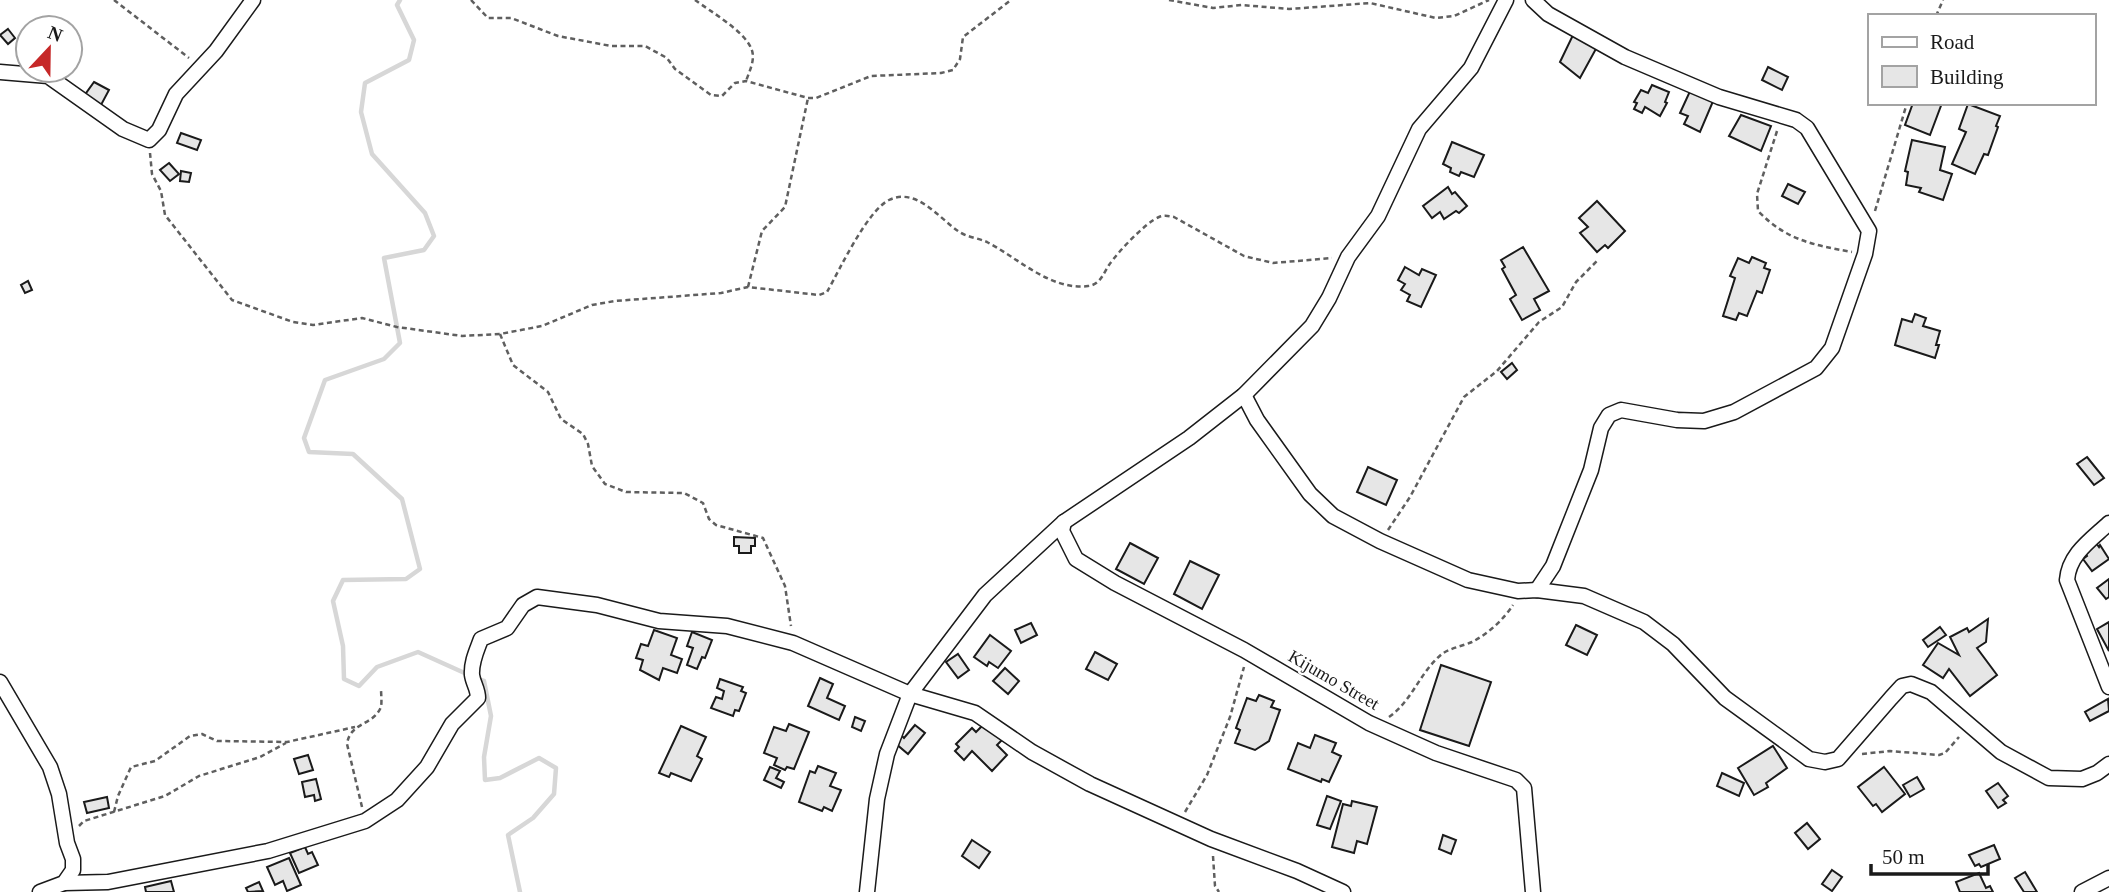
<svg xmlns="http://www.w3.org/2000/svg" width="2109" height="892" viewBox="0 0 2109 892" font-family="Georgia,serif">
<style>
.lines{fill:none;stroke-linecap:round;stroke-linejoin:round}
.stream{stroke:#d7d7d7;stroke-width:4.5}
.building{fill:#e6e6e6;stroke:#1a1a1a;stroke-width:2}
.street-casing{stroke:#1a1a1a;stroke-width:17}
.path{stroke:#5f5f5f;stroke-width:2.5;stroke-dasharray:5 3.5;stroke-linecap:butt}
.street{stroke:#fff;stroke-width:14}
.labels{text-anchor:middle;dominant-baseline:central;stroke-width:5;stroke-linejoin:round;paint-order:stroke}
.street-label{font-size:18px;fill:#1a1a1a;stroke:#fff}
</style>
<rect width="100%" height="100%" fill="#fff"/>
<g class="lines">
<!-- stream -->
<g class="stream">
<polyline points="400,0 397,5 414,40 409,60 365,83 361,112 372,154 425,213 434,236 424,250 384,258 400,343 384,359 325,380 304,438 309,452 353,454 402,499 420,569 406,579 343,580 333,601 343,646 344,679 359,686 377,667 418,652 469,675"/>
<polyline points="477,679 484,681 491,716 484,757 485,780 500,778 539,758 556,768 554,794 533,818 508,835 520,892"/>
</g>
</g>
<!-- building -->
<g class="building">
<polygon points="8,29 15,38 8,44 0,35"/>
<polygon points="1573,35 1597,47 1580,78 1560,62"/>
<polygon points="1768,67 1788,77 1782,90 1762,80"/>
<polygon points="94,82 109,90 101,105 84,96"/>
<polygon points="1652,85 1669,92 1665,102 1667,103 1660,116 1645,107 1642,113 1634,109 1637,103 1634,102 1641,90 1648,93"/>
<polygon points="1691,89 1714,99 1700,132 1684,124 1688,116 1680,113"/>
<polygon points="1913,103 1942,103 1930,135 1905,125"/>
<polygon points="1968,104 2000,116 1996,126 1998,127 1988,155 1984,154 1975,174 1952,164 1966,132 1959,129"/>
<polygon points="1741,115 1771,126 1761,151 1729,136"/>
<polygon points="181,133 201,140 197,150 177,143"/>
<polygon points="1912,140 1945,147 1940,170 1952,174 1943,200 1919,192 1921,188 1906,185 1908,172 1905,171"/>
<polygon points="1452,142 1484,155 1474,177 1461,172 1459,176 1450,172 1451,168 1443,164"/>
<polygon points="169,163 179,174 170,181 160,170"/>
<polygon points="181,171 191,173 189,182 180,181"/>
<polygon points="1788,184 1805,192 1798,204 1782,196"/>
<polygon points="1448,187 1452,194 1455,192 1467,206 1459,213 1456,211 1444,219 1440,212 1432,218 1423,206"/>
<polygon points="1597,201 1625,231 1608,248 1605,245 1597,252 1580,233 1588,227 1579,218"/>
<polygon points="1523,247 1549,291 1534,299 1540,310 1522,320 1510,299 1516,295 1502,269 1505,267 1501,260"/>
<polygon points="1752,257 1766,263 1764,268 1770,270 1762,293 1757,291 1747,316 1739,313 1736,320 1723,316 1735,278 1730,276 1738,258 1749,263"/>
<polygon points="1405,267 1419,275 1422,269 1436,275 1421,307 1407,301 1410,295 1401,290 1405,284 1398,280"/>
<polygon points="28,281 32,290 25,293 21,285"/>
<polygon points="1915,314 1926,318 1923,326 1940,331 1936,345 1939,345 1935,358 1895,345 1902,319 1912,322"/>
<polygon points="1512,363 1517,370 1507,379 1501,372"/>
<polygon points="2087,457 2104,478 2094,485 2077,464"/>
<polygon points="1368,467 1397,480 1386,505 1357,492"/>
<polygon points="734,537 755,538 755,546 751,546 751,553 739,553 739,546 734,546"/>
<polygon points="1130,543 1158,558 1144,584 1116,569"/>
<polygon points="2096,543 2099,547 2100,545 2109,559 2092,571 2083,559 2087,556 2084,551"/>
<polygon points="1190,561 1219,575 1202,609 1174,594"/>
<polygon points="2109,579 2109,597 2106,599 2097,588"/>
<polygon points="1988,619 1986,642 1977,648 1997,675 1970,696 1949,669 1943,678 1923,665 1938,643 1959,655 1950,637 1967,628 1969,632"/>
<polygon points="2109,622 2109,651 2097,629"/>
<polygon points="1031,623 1037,635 1021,643 1015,630"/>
<polygon points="1576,625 1597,635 1587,655 1566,645"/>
<polygon points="1940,627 1946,635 1928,647 1923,640"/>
<polygon points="654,630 677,638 671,655 682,659 677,673 663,668 659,680 640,670 643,660 636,658 641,644 648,646"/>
<polygon points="692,632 712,640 705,658 702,657 697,669 687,665 693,648 687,646"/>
<polygon points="990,635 1011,651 998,668 989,662 987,666 974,657"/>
<polygon points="1095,652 1117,664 1108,680 1086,669"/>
<polygon points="958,654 969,670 958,678 946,662"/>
<polygon points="1441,665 1491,682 1469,746 1420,730"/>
<polygon points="1005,668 1019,681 1008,694 993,681"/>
<polygon points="820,678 833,684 827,698 845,706 839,720 808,706"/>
<polygon points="720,679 743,687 741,691 746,693 739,711 735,710 733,716 711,708 716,697 722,699 724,691 717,688"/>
<polygon points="1259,695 1274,701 1271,707 1280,710 1269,741 1255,750 1235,743 1240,730 1236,728 1247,698 1256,701"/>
<polygon points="2108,699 2109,711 2090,721 2085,712"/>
<polygon points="855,717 865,721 861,731 852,727"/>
<polygon points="985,723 1002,740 997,745 1007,755 992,771 972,751 964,760 955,751 959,747 956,744 972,728 976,732"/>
<polygon points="789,724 809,732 794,769 787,767 785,770 774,765 777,758 764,753 774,727 786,731"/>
<polygon points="915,725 925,733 908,754 895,743 901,735 904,738"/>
<polygon points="681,726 706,737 697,756 702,759 691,781 671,773 669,777 659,773"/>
<polygon points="1315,735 1336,743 1332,752 1341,756 1329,782 1322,779 1321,782 1288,769 1298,743 1310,748"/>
<polygon points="1773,746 1787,768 1766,783 1768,787 1754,795 1738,768"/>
<polygon points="308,755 313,770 299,774 294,759"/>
<polygon points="818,766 836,773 830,786 841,790 832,811 824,807 822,811 799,802 810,771 815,773"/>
<polygon points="770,767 780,771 776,778 784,782 781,788 764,780"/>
<polygon points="1884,767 1905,794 1882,812 1876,804 1873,806 1858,787"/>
<polygon points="1722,773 1744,783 1739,796 1717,786"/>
<polygon points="1917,777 1924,789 1910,797 1903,785"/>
<polygon points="316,779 321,799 315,801 314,795 305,797 302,782"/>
<polygon points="1998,783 2008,796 2003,800 2006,803 1998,808 1986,791"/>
<polygon points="1327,796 1341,801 1330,829 1317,825"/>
<polygon points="107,797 109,808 87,813 84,802"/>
<polygon points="1352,801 1377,807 1367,844 1357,841 1354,853 1332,847 1343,804 1351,806"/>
<polygon points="1807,823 1820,839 1808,849 1795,833"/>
<polygon points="1443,835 1456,840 1451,854 1439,849"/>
<polygon points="972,840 990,852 979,868 962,856"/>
<polygon points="1994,845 2000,859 1981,867 1979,864 1975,866 1969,855"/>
<polygon points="305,847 308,854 312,852 318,865 299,873 290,853"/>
<polygon points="289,858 301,885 287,891 283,881 275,885 267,867"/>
<polygon points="1832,870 1842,877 1832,891 1822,884"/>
<polygon points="2025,872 2037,892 2024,892 2015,878"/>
<polygon points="1979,873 1986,888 1990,886 1993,892 1960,892 1956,882"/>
<polygon points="171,881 174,892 146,892 145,887"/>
<polygon points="259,882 263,891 248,892 246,888"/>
</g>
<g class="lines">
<defs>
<g id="street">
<polyline points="1533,0 1548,14 1625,57 1719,97 1796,120 1807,128 1869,231 1865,254 1832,348 1816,368 1734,412 1704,421 1677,420 1621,410 1609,415 1601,428 1591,470 1553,566 1537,590"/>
<polyline points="0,72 48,76 123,129 149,140 159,130 176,94 216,51 253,0"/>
<polyline points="1244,395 1257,420 1310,494 1333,516 1380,541 1468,580 1518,591 1537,590 1584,596 1644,622 1673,644 1725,698 1809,759 1825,762 1838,759 1891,698 1902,686 1911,684 1931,692 2001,752 2049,778 2082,779 2097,773 2109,764"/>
<polyline points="1064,522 1062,531 1076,559 1115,583 1244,650 1369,723 1436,753 1516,780 1524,788 1533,892"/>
<path d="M2109,523C2091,540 2069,554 2067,580L2109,687"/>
<polyline points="0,682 50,767 59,794 67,843 73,859 73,870 64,883 40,892"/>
<path d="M64,883L108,882L268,851L365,821L397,800L427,767L452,724L478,698C478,689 473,683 472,675C471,662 477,650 481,639L507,628L523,605L537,597L597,605L659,621L727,626L793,643L910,694L975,713L1032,752L1090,784L1211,839L1297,871L1343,892"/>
<polyline points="867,892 877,799 887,754 910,694 985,595 1064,522 1189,438 1244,395 1312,326 1329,298 1348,257 1378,216 1419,129 1471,68 1506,0"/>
<polyline points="2082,892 2109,878"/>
</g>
</defs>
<!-- street casing -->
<use href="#street" class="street-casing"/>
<!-- path -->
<g class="path">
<polyline points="114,0 189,58"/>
<polyline points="471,0 488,18 511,18 558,36 611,46 645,46 667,58 675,69 711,95 722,96 735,83 746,81 808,98 816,98 871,76 941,73 953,70 960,59 963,37 1011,0"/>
<path d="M695,0C710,11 744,31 751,48C756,58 750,70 746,81"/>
<polyline points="1169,0 1213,8 1242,5 1289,9 1370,3 1436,18 1454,16 1489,0"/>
<polyline points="1936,16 1943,0"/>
<path d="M1777,131L1757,194L1758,211C1786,240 1813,245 1852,252"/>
<path d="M150,153L152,174L161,191L165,215L232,300L293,322L313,325L362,318L397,327L462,336L500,334L542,326L592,305L615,301L721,293L748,287L819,295L827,292C840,269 867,211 889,200C916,187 938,217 958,231C966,237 978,238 987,242C1018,258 1051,291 1088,286C1100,285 1103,274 1109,265C1117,253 1146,222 1159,217C1164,215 1169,216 1174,217L1244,256L1273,263L1332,258"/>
<polyline points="1875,211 1907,103"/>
<polyline points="748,287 762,231 785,207 808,98"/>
<polyline points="500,334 513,365 548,392 561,419 583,434 588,444 592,466 605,484 626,492 684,493 703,503 709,519 716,525 763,538 785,586 791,626"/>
<polyline points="1388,530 1410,497 1464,397 1497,371 1539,322 1562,307 1576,282 1598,260"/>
<path d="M1389,717C1413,700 1419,673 1442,654C1450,648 1463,646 1472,642C1488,634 1504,619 1513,605"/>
<polyline points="1862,754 1890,751 1939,755 1945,753 1959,737"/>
<path d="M362,807L347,744C350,722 373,726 381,707C382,702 381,693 381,689"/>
<polyline points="114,812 118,796 131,767 155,761 190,736 202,734 217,741 287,742 355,727"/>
<polyline points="1185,812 1207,775 1230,717 1244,667"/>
<polyline points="79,826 84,821 165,796 199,776 260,757 286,743"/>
<polyline points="1213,856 1215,886 1219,892"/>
</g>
<!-- street -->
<use href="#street" class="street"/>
</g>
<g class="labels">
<!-- street labels -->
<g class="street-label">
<text transform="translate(1334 680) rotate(30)">Kijumo Street</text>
</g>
</g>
<!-- legend -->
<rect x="1868" y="14" width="228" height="91" fill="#ffffff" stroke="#a3a3a3" stroke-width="2"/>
<rect x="1882" y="37" width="35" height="10" fill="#ffffff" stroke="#a3a3a3" stroke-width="2"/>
<text x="1930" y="49" font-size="21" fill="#1a1a1a">Road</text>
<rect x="1882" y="66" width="35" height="21" fill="#e6e6e6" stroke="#a3a3a3" stroke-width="2"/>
<text x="1930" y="84" font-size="21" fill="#1a1a1a">Building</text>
<!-- north arrow -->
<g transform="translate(49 49) rotate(22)"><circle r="33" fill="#ffffff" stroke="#a3a3a3" stroke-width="2"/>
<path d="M0-5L12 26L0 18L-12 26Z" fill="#c62828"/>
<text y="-10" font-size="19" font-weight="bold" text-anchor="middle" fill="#1a1a1a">N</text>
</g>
<!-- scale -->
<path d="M1871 864v10h117v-10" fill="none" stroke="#1a1a1a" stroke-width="3.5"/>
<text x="1882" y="864" font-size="21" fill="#1a1a1a" stroke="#ffffff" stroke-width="5" paint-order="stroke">50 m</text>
</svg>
